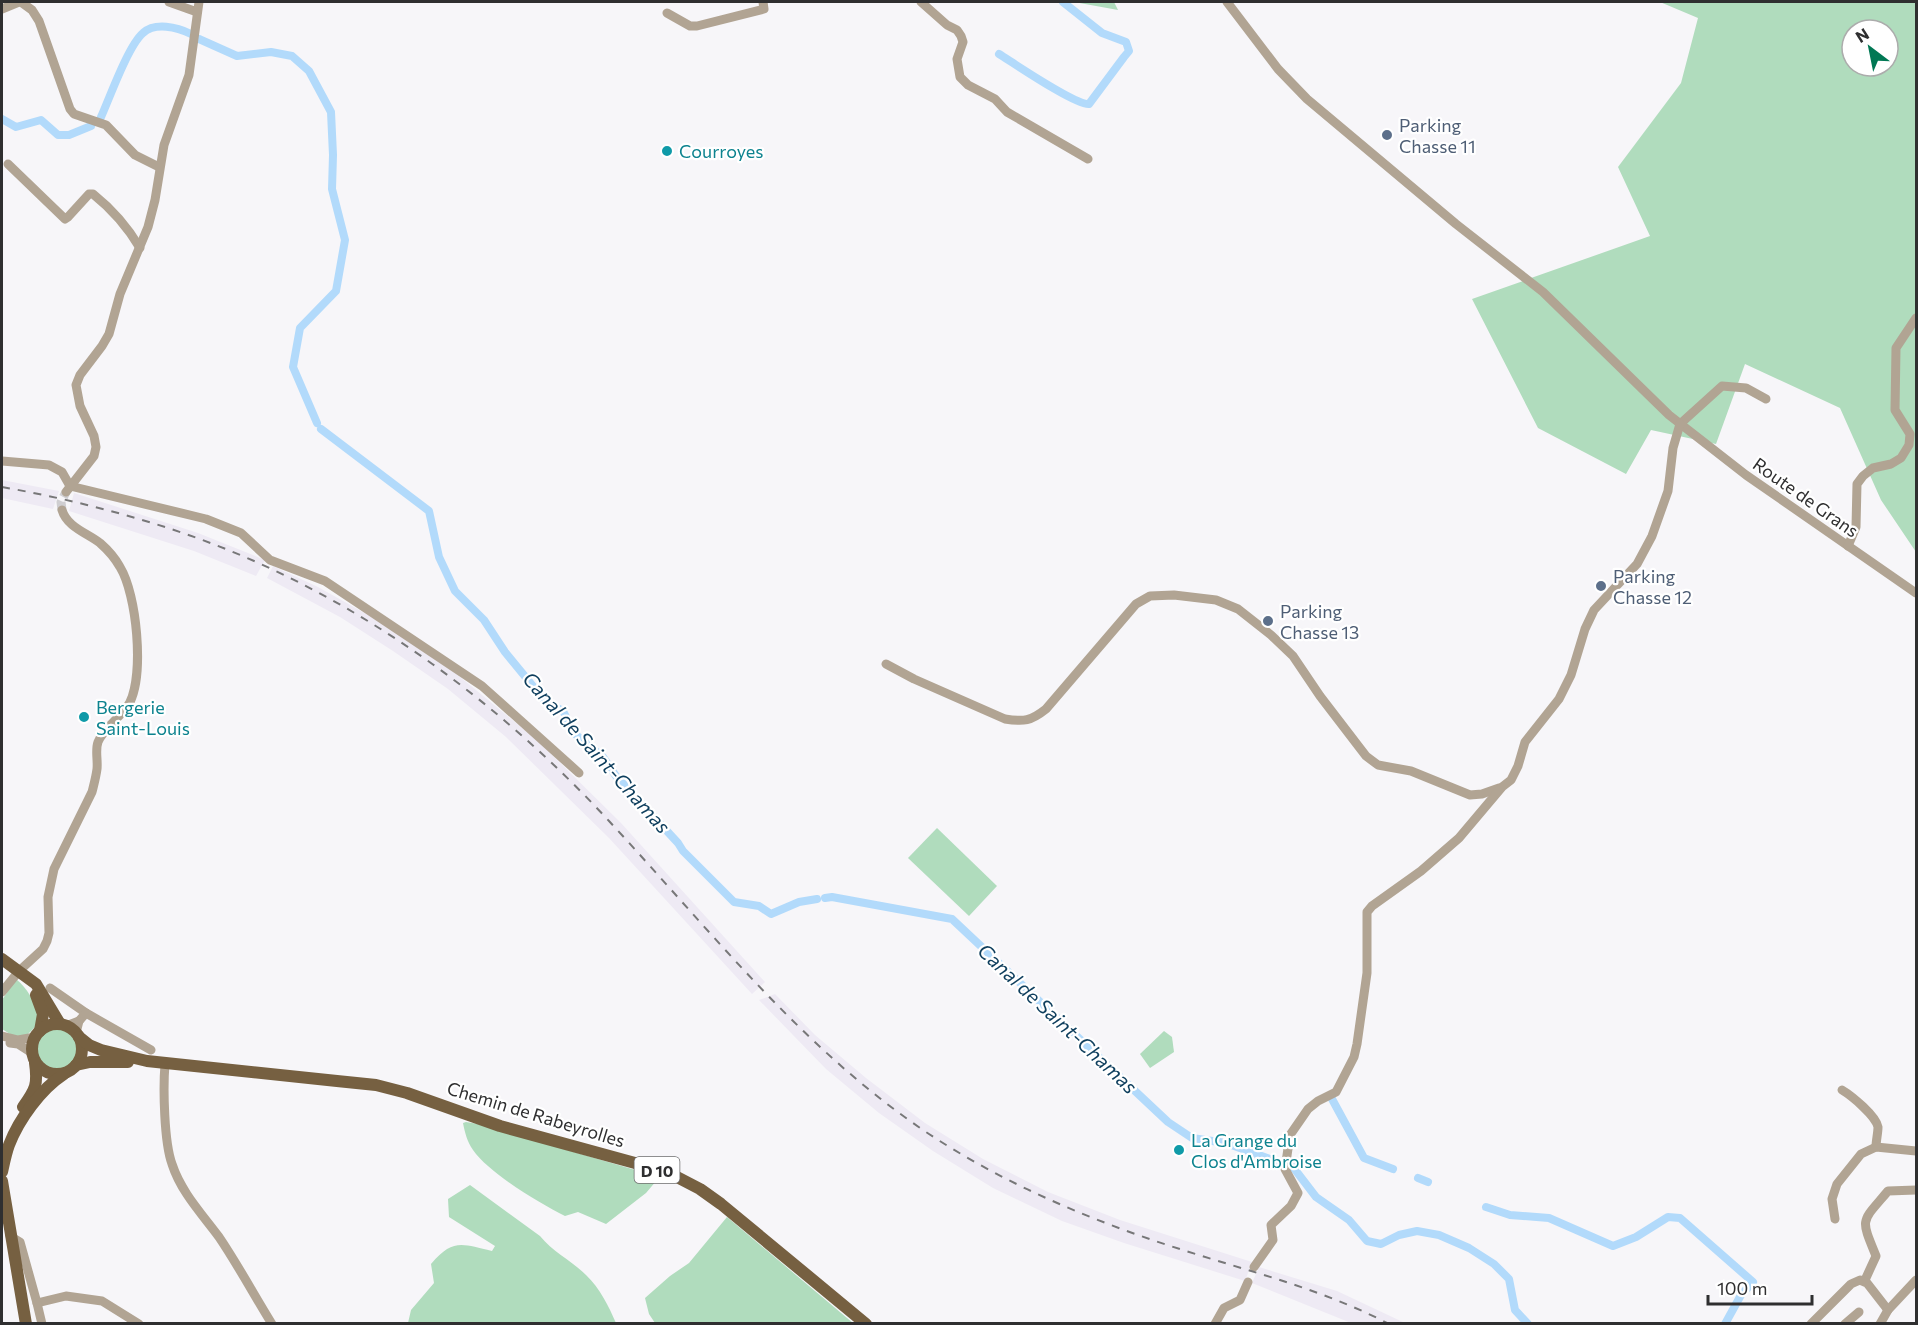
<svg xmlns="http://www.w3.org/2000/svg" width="1918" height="1325" viewBox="0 0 1918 1325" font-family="Commissioner,sans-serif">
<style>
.built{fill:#eeeaf4}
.green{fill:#b0dcbd;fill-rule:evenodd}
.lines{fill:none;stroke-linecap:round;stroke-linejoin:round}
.canal{stroke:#b2dafb;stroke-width:8}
.minor-tunnel{stroke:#cfced1;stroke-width:9;stroke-dasharray:9 4.5;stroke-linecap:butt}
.minor{stroke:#b1a493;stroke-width:9}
.major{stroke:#766041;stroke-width:12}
.rail{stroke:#777778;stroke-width:2;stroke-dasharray:8 8;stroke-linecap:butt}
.service-dot{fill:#5c6f8a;stroke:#fff;stroke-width:2}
.culture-dot{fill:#0f9aa8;stroke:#fff;stroke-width:2}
.labels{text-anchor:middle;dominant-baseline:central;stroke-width:4.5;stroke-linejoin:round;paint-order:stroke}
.shield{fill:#fff;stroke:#6d6d6e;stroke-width:1.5}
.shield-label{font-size:16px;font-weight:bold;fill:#2f2f30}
.service-label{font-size:18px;fill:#4e5e75;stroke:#fff;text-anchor:start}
.culture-label{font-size:18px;fill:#0d838f;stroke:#fff;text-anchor:start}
.street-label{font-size:18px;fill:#2f2f30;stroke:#fff}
.water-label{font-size:20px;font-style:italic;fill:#0e3e5d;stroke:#fff}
</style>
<rect width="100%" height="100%" fill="#f7f6f9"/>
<!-- built -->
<g class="built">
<polygon points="2,480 59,491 53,509 2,498"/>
<polygon points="74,493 198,533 265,560 256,576 194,551 69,511"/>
<polygon points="273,566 318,587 368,615 411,643 454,672 537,740 621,823 765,982 752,994 609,838 506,737 448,689 393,651 340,617 267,578"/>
<polygon points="775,994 815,1035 866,1078 925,1123 983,1159 1048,1192 1120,1220 1252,1262 1245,1281 1124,1243 1062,1221 993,1188 933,1151 879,1113 826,1069 759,1000"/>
<polygon points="1259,1267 1337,1291 1405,1323 1351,1323 1252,1283"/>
</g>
<!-- green -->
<g class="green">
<polygon points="1074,2 1114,2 1118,10"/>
<path d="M1660,2H1916V552L1881,500L1840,408L1745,364L1716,444L1651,430L1626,474L1538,428L1472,299L1650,236L1618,167L1681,83L1698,18ZM1852,30H1888V66H1852Z"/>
<polygon points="937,828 997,886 969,916 908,858"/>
<path d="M16,979C28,989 33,1000 39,1014L35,1027L26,1036H13L2,1029V1000Z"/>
<circle cx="57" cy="1049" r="20"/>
<polygon points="1164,1031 1172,1037 1174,1052 1150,1068 1140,1054"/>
<path d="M466,1122L478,1124L656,1176L657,1180L646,1193L606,1224L578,1212L565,1216C539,1203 489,1173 473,1150C467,1141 465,1133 463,1123Z"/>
<path d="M470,1185L540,1236C553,1252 572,1261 586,1275C600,1288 609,1307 616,1323H408L411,1310L434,1283L431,1264C453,1238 462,1244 492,1251L495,1246L449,1217L448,1199Z"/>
<polygon points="727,1217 853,1323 655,1323 649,1314 645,1298 670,1276 689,1263"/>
</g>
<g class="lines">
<!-- canal -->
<g class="canal">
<polyline points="199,39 237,56 271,52 292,56 309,71 331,112 333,155 332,189 345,240 336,291 300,328 293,367 317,423"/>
<path d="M999,54C1015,64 1075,105 1089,104L1124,57L1129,51L1126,42L1102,33L1063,2"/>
<path d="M101,117C110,97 128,46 143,33C155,22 177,27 191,34"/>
<polyline points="2,119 16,127 41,120 58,135 69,135 91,126"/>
<polyline points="321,429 429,511 439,557 455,591 484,620 505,652 546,702 563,711 575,734 603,757 616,776 678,843 683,851 734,902 759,906 771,914 799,902 817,899"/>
<polyline points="825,898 832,897 952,919 1168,1122 1192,1138 1226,1143 1281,1163"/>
<polyline points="1332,1099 1364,1158 1393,1169"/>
<polyline points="1293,1167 1316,1197 1349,1220 1367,1241 1381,1244 1399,1235 1417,1231 1439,1235 1469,1248 1494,1264 1509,1279 1515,1310 1528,1324"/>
<polyline points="1418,1178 1428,1182"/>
<polyline points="1486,1207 1510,1215 1549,1218 1613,1246 1636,1237 1668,1217 1680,1218 1753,1282 1741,1295 1725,1324"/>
</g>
<!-- minor-tunnel -->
<polyline class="minor-tunnel" points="62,510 61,502 66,492"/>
<!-- minor -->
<g class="minor">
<polyline points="21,2 32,10 39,21 70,109 74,114 106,125 135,155 159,167"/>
<polyline points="169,2 197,12"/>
<polyline points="921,2 947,25 957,30 961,36 963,42 957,59 960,77 968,85 995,99 1007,112 1088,159"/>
<polyline points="1227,2 1278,69 1307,99 1456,224 1543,292 1669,415 1746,475 1916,593"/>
<polyline points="2,9 19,2"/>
<polyline points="667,13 690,26 697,26 764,9 763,2"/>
<path d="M8,164L65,219L68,217L89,194H93C113,210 127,226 140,248"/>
<polyline points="1680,424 1722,386 1746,388 1766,399"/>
<polyline points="2,461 49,465 62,472 70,486 206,519 241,533 270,560 325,581 482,686 579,773"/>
<polyline points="66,492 94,456 96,447 94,436 80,406 76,385 80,375 102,346 109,334 120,294 148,227 155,200 164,145 189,75 199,2"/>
<polyline points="1848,546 1856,527 1857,484 1863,476 1873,468 1891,464 1901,458 1909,445 1910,434 1895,410 1896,348 1916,318"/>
<path d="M886,664L914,679L1005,719C1024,722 1031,721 1046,709L1136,604L1150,596L1174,595L1216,600L1238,609L1271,635L1293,656L1320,696L1356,743L1366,756L1378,765L1411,771L1470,795L1482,794L1499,788"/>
<polyline points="50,988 86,1013 79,1021"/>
<path d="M2,992L19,971L43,949L47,941L49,933L48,897L54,869L92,792C94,784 96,777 97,769C98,760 95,750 98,742C104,727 122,717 130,702C144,673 137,595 120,567C115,558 108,550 100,543C87,533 67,527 62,510"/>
<polyline points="86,1013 151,1050"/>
<polyline points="66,1026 79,1021 76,1033"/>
<polyline points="2,1036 18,1040 35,1037"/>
<polyline points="10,1043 18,1044 32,1053"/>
<path d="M165,1064C163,1088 164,1142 172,1164C181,1192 202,1214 219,1237C238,1265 254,1295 272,1324"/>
<path d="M1842,1090C1852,1096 1876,1116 1878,1127C1878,1133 1876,1141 1876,1147"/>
<polyline points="1835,1219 1832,1199 1837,1184 1861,1154 1876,1147 1916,1151"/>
<polyline points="10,1236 20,1242 37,1303 66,1296 102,1301 139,1324"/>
<polyline points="1254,1267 1273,1240 1271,1225 1291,1206 1298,1193 1285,1169 1290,1135 1308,1109 1318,1101 1336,1092 1354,1057 1357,1044 1367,973 1367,912 1372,906 1421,871 1459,838 1502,787 1511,780 1518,766 1525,742 1559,699 1571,675 1585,629 1594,610 1637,564 1652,536 1668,491 1673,448 1680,424"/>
<path d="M1865,1280L1876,1256C1860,1217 1861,1223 1888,1191L1916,1190"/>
<polyline points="37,1303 42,1324"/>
<polyline points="1215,1324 1224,1308 1240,1300 1248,1282"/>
<polyline points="1811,1324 1851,1284 1860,1280 1867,1283 1888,1310"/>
<polyline points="1845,1324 1859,1312"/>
<polyline points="1880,1324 1888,1310 1916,1280"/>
</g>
<!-- major -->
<g class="major">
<polyline points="2,959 36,984 60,1024"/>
<polyline points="36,995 43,1014 40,1031"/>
<circle cx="57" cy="1049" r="25"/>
<polyline points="79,1037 89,1045 101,1050 147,1061 337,1081 376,1085 407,1093 500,1126 635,1163 675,1176 700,1189 721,1204 866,1324"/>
<polyline points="76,1065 90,1062 128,1062"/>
<path d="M23,1107C36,1089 38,1084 35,1063"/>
<path d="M2,1172C4,1163 6,1153 9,1145C19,1119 41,1089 64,1074"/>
<polyline points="2,1181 26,1324"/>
</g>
<!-- rail -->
<path class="rail" d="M2,487C59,497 116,511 171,529C339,584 490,692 609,821C711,931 803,1050 929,1134C1008,1186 1097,1223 1186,1251C1255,1273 1324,1290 1389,1324"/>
</g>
<!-- markers -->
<g class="service-dot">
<circle cx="1387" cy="135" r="6"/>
<circle cx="1601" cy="586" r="6"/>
<circle cx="1268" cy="621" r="6"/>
</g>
<g class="culture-dot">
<circle cx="667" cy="151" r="6"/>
<circle cx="84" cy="717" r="6"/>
<circle cx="1179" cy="1150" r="6"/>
</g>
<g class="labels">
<!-- shield labels -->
<rect class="shield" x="634.5" y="1157" width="45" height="26" rx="4.5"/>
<g class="shield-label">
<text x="657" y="1170">D 10</text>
</g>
<!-- service labels -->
<g class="service-label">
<text x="1399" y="125">Parking<tspan x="1399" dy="21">Chasse 11</tspan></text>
<text x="1613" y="576">Parking<tspan x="1613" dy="21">Chasse 12</tspan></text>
<text x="1280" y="611">Parking<tspan x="1280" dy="21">Chasse 13</tspan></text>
</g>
<!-- culture labels -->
<g class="culture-label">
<text x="679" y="151">Courroyes</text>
<text x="96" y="707">Bergerie<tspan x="96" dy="21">Saint-Louis</tspan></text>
<text x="1191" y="1140">La Grange du<tspan x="1191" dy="21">Clos d'Ambroise</tspan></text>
</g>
<!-- street labels -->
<g class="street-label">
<text transform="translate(1806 497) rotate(35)">Route de Grans</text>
<text transform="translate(536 1114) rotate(17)">Chemin de Rabeyrolles</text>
</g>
<!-- water labels -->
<g class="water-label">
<text transform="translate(597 752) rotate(48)">Canal de Saint-Chamas</text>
<text transform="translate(1058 1018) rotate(43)">Canal de Saint-Chamas</text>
</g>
</g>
<!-- border -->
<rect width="1918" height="1325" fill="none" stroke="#2f2f30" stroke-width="6"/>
<!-- north arrow -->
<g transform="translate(1870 48) rotate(328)"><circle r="28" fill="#ffffff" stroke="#acacac" stroke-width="1.5"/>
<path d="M0-4.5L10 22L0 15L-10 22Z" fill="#017854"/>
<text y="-9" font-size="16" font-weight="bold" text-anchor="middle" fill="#2f2f30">N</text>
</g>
<!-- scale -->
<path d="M1708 1295v9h104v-9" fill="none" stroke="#2f2f30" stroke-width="3"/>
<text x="1717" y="1295" font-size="18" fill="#2f2f30" stroke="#ffffff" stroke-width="4.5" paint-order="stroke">100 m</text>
</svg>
